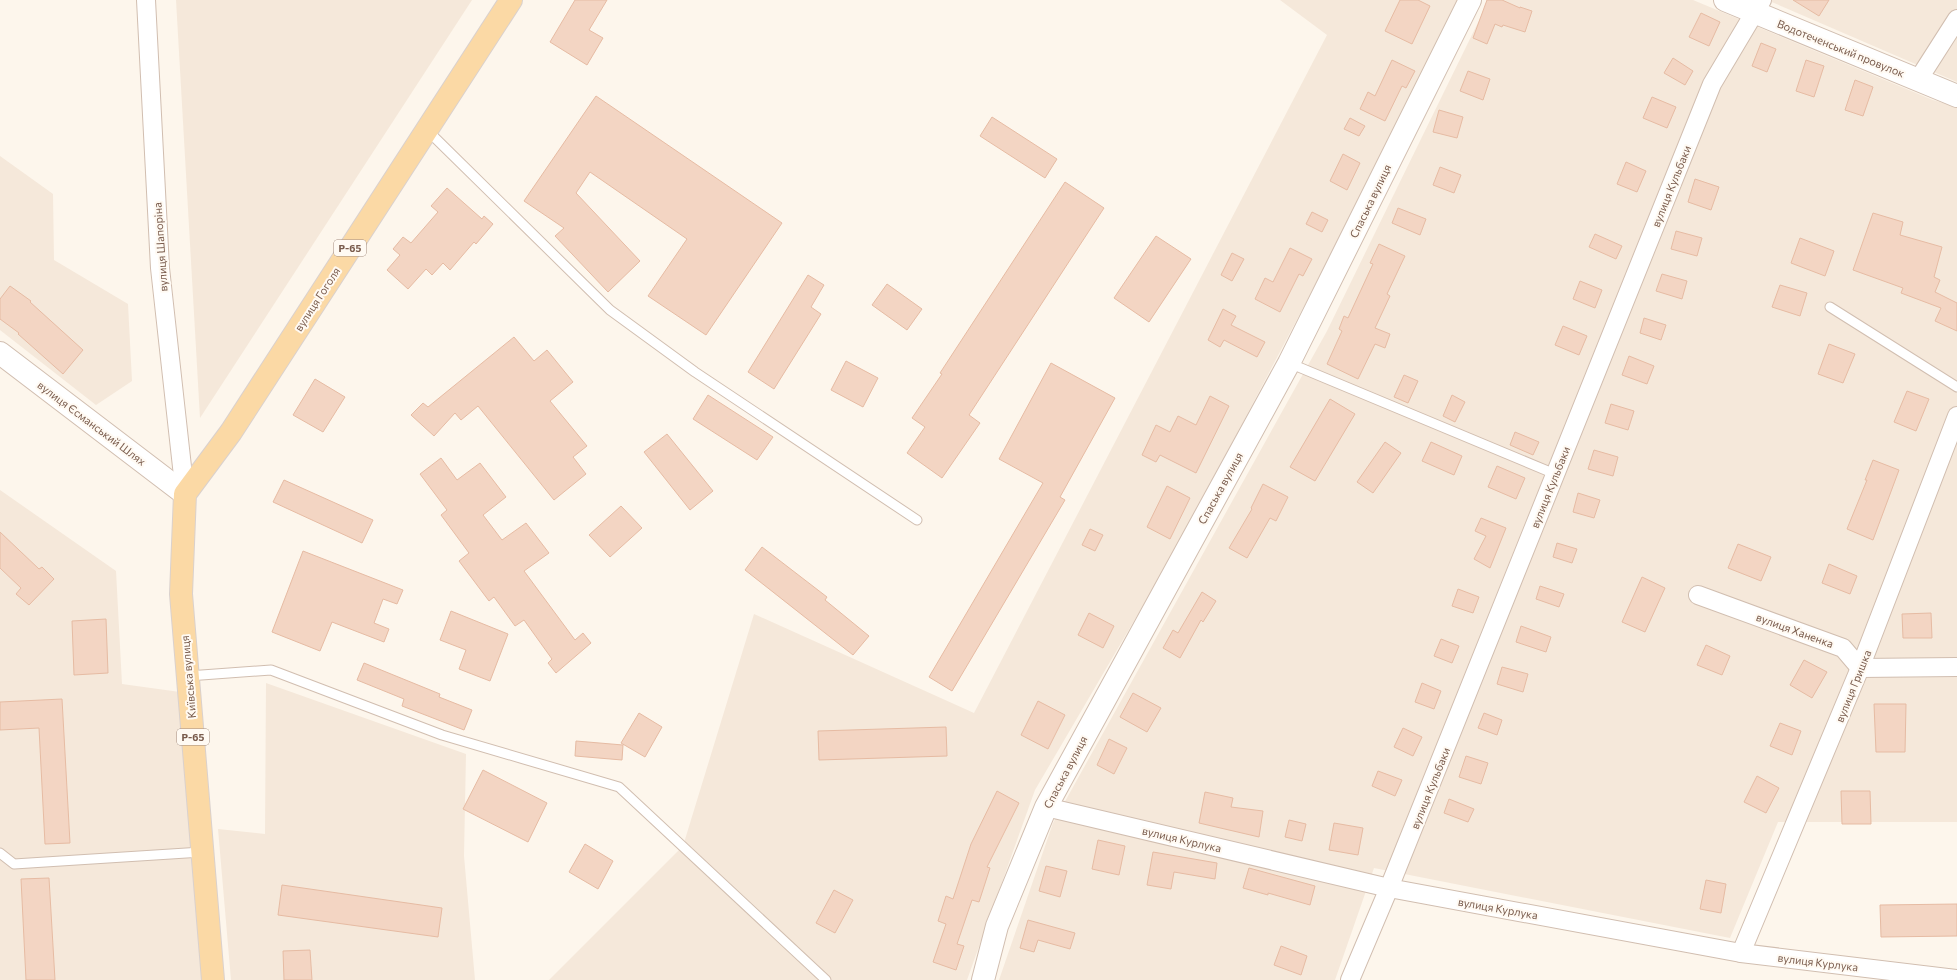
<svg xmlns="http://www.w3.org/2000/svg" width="1957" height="980" viewBox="0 0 1957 980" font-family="Commissioner,sans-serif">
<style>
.residential{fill:#f5e8da}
.building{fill:#f3d5c3;stroke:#e6bba3}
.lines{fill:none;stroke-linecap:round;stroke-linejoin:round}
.service-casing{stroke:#d1beb0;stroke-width:11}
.minor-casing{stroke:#d1beb0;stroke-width:20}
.tertiary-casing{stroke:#d1beb0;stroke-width:24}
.primary-casing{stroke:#dad1cd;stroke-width:24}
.service{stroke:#fff;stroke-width:9}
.minor{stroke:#fff;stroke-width:18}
.tertiary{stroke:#fff;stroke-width:22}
.primary{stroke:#fbd9a5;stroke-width:22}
.labels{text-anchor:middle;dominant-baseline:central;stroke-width:4;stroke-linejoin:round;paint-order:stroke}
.shield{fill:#fffaf3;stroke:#a28b7f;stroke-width:1}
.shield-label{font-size:10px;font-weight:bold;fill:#7a5c4d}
.street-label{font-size:11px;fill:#7a5c4d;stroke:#fffaf3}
</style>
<rect width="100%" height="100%" fill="#fdf6ec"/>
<!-- residential -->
<g class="residential">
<polygon points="176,0 472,0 200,418"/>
<polygon points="1280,0 1461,0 1314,287 1179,544 1035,790 967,980 549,980 683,846 754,614 974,713 1327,35"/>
<polygon points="1489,0 1693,0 1933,100 1957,107 1957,822 1778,822 1730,938 1374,868 1335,980 999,980 1053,823 1327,331"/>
<polygon points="1767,0 1957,0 1957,82"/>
<polygon points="0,156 53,194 54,260 128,304 132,381 96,405 0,330"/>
<polygon points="0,490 116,571 122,684 180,692 202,980 0,980"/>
<polygon points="266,683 466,754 464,856 475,980 231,980 218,829 265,834"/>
</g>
<!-- building -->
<g class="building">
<polygon points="575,0 607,0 589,30 603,38 587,65 550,42"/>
<polygon points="1400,0 1418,0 1430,6 1412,44 1385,31"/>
<polygon points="1487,0 1502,0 1520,8 1520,7 1532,11 1525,32 1503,25 1502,27 1495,24 1487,44 1473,38"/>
<polygon points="1793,0 1829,0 1819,16"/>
<polygon points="1701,13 1720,22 1709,46 1689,37"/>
<polygon points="1761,43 1776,49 1767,72 1752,66"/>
<polygon points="1673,58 1693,71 1685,85 1664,73"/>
<polygon points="1392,60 1415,71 1406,88 1402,86 1385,121 1360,109 1368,92 1375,96"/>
<polygon points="1806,60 1824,66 1814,97 1796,91"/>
<polygon points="1468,71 1490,79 1483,100 1460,91"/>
<polygon points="1855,80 1873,87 1863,116 1845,110"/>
<polygon points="596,96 782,223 706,335 648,296 687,239 590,172 576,193 640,261 608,292 555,236 564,228 524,201"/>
<polygon points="1652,97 1676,107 1667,128 1643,118"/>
<polygon points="1439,110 1463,117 1457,138 1433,132"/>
<polygon points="992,117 1057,159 1045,178 980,136"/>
<polygon points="1350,118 1365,126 1359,136 1344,129"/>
<polygon points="1343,154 1360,163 1347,190 1330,181"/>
<polygon points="1626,162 1646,171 1637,192 1617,184"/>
<polygon points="1440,167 1461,175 1454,193 1433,185"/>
<polygon points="1695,179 1719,187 1711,210 1688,202"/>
<polygon points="1065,182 1104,208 969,415 980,423 942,478 907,453 925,427 912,418 942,374 940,373"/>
<polygon points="447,188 482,219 484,216 493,224 476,244 474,242 450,270 443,263 432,275 426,269 408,289 387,270 400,255 393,249 403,237 411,243 438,212 431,206"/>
<polygon points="1398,208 1426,219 1420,235 1392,223"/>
<polygon points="1312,212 1328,220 1322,232 1306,224"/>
<polygon points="1873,213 1903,222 1900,235 1942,247 1934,277 1940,280 1935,292 1957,303 1957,331 1935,321 1941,308 1901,293 1903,288 1853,270"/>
<polygon points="1676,231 1702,238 1697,256 1671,249"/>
<polygon points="1595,234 1622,246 1616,259 1589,247"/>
<polygon points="1156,236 1191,259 1149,322 1114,298"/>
<polygon points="1800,238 1834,251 1825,276 1791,263"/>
<polygon points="1379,244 1405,256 1387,294 1390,296 1375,328 1390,334 1385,348 1375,344 1358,379 1327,364 1342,331 1339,329 1344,316 1348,318 1373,264 1370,263"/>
<polygon points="1290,248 1312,259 1303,276 1299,274 1280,312 1255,299 1265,278 1273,282"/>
<polygon points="1232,253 1244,259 1232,281 1221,275"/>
<polygon points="1662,274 1687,281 1682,299 1656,291"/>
<polygon points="808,275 824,285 811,307 821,314 774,389 748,372"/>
<polygon points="1580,281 1602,290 1595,308 1573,299"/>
<polygon points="887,284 922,309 907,330 872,305"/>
<polygon points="1780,285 1807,293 1800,316 1772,307"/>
<polygon points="10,286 31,301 30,302 83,350 63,374 18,334 19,333 0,319 0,299"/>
<polygon points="1223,309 1236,316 1231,325 1265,342 1257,357 1224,340 1220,347 1208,340"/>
<polygon points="1644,318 1666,325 1661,340 1640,333"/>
<polygon points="1563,326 1587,336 1579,355 1555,345"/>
<polygon points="514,337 534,361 547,350 573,382 550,401 587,446 573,457 586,474 554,500 478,406 461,420 455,413 434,436 411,415 423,403 428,407"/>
<polygon points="1829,344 1855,354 1843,383 1818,374"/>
<polygon points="1629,356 1654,366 1647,384 1622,375"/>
<polygon points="846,361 878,378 863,407 831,390"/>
<polygon points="1051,363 1115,398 1060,497 1065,500 952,691 929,677 1043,483 999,459"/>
<polygon points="1404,375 1418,381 1408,403 1394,397"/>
<polygon points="315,379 345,397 323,432 293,415"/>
<polygon points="1907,391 1929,399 1916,431 1894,422"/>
<polygon points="708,395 773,437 757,460 693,419"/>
<polygon points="1452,395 1465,402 1455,422 1443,416"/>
<polygon points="1210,396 1229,406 1196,473 1160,455 1156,462 1142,455 1156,425 1170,432 1178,416 1196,425"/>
<polygon points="1330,399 1355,414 1315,481 1290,467"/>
<polygon points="1611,404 1634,411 1628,430 1605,423"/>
<polygon points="1515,432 1539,442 1533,455 1510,445"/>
<polygon points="667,434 713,491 690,510 644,452"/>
<polygon points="1385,442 1401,453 1373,493 1357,482"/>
<polygon points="1431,442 1462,456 1454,475 1422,461"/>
<polygon points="1594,450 1618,457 1613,476 1588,469"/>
<polygon points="441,458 457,480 480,463 506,497 483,515 502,540 526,523 549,553 524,571 575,640 583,633 591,643 556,673 548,663 552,659 524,620 515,626 494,597 489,601 459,561 469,553 441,515 447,510 420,474"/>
<polygon points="1873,460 1899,470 1873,540 1847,529 1867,480 1865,480"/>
<polygon points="1497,466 1525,478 1516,499 1488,487"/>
<polygon points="284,480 373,520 362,543 273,502"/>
<polygon points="1263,484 1288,497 1276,521 1270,518 1247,558 1229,548 1252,509 1251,508"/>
<polygon points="1167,486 1190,498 1170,539 1147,527"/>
<polygon points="1578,493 1600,500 1594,518 1573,512"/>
<polygon points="621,506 642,528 610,557 589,535"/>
<polygon points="1481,518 1506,528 1490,568 1474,559 1486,536 1475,531"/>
<polygon points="1090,529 1103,535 1095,551 1082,545"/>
<polygon points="0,532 39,569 42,567 54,579 29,605 16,594 21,588 0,568"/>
<polygon points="1557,543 1577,549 1572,563 1553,557"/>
<polygon points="1738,544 1771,557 1761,581 1728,568"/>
<polygon points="762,547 827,597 825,600 869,636 853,655 745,570"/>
<polygon points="303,551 403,590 397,604 383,599 374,623 389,629 384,642 332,622 320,651 272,632"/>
<polygon points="1829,564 1857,576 1850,594 1822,583"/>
<polygon points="1642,577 1665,588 1645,632 1622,622"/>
<polygon points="1540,586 1564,594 1559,607 1536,599"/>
<polygon points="1458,589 1479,597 1473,613 1452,606"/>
<polygon points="1202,592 1216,601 1203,622 1201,620 1180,658 1163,648 1173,630 1178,633"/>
<polygon points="451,611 508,634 490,681 459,669 466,650 440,640"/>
<polygon points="1089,613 1114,626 1103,648 1078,635"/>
<polygon points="1931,613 1932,638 1903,638 1902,614"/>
<polygon points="106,619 108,673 74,675 72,621"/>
<polygon points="1521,626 1551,637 1546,652 1516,642"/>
<polygon points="1441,639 1459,646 1452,663 1434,656"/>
<polygon points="1706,645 1730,656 1722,675 1697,665"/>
<polygon points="1804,660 1827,672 1812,698 1790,685"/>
<polygon points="364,663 440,694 439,697 472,710 464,730 402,706 404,699 357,680"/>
<polygon points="1502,667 1528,674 1523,692 1497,684"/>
<polygon points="1422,683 1441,691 1434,709 1415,702"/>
<polygon points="1133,693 1161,708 1147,732 1120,717"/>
<polygon points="62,699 70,843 45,844 39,728 0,730 0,702"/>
<polygon points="1038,701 1065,715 1048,749 1021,735"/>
<polygon points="1874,704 1906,704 1905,752 1876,752"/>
<polygon points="639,713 662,727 645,757 621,743"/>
<polygon points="1484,713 1502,720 1497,735 1478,728"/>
<polygon points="1780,723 1801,731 1792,755 1770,746"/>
<polygon points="946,727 947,756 819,760 818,731"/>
<polygon points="1403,728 1422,737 1413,756 1394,747"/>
<polygon points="1109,739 1127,748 1114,774 1097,765"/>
<polygon points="576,741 623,745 622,760 575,756"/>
<polygon points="1466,756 1488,763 1481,784 1459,777"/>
<polygon points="483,770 547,803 528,842 463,809"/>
<polygon points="1378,771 1402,780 1395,796 1372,786"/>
<polygon points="1757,776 1779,788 1766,813 1744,802"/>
<polygon points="997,791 1019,803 987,867 990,868 979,902 972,900 957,944 964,946 956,970 933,962 946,924 938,921 946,896 953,899 971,844"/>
<polygon points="1841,791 1870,791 1871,824 1842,824"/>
<polygon points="1205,792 1233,798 1231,807 1263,811 1259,837 1199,823"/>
<polygon points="1449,799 1474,809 1468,822 1444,813"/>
<polygon points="1289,820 1306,824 1302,841 1285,837"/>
<polygon points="1334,823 1363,828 1358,855 1329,850"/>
<polygon points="1098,840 1125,846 1119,875 1092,869"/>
<polygon points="585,844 613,861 598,889 569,872"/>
<polygon points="1153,852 1217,863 1215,879 1174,872 1171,889 1147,885"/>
<polygon points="1046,866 1067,871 1060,897 1039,891"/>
<polygon points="1249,868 1315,886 1310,905 1268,893 1268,895 1243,888"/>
<polygon points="49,878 55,980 26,980 21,879"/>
<polygon points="1706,880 1726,884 1721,913 1700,909"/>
<polygon points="282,885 442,908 438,937 278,915"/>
<polygon points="834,890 853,900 835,933 816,923"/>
<polygon points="1957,904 1957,936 1881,937 1880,905"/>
<polygon points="1028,920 1075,933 1070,949 1038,940 1034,952 1020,948"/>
<polygon points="1281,946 1307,956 1301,975 1274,965"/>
<polygon points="310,950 312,980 284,980 283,951"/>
</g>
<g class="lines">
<defs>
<g id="service">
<polyline points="427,130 610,310 695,372 917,520"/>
<polyline points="1830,307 1957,387"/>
<polyline points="1289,363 1555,474"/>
<polyline points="188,676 271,670 442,735 619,787 826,980"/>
<polyline points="0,853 14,864 202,852"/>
</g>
<g id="minor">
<polyline points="146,0 160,268 185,494"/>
<polyline points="1918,80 1957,19"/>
<polyline points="1698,595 1843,648 1860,668 1957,667"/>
<polyline points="1046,807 1389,888 1741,953 1957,979"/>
<polyline points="1741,953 1860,668 1957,416"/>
<polyline points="1350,980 1389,888 1712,84 1762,0"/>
</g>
<g id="tertiary">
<polyline points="1725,0 1957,96"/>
<polyline points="0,353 185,494"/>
<polyline points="983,980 997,926 1046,807 1289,363 1470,0"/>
</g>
<polyline id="primary" points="213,980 181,594 185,494 231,432 511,0"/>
</defs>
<!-- service casing -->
<use href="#service" class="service-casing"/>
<!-- minor casing -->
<use href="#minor" class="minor-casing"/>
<!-- tertiary casing -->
<use href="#tertiary" class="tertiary-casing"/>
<!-- primary casing -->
<use href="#primary" class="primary-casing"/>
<!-- service -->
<use href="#service" class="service"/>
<!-- minor -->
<use href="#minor" class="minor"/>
<!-- tertiary -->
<use href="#tertiary" class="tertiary"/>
<!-- primary -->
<use href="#primary" class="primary"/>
</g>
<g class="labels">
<!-- shield labels -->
<g class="shield">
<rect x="334" y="240" width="32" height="16" rx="3"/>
<rect x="177" y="729" width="32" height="16" rx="3"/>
</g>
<g class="shield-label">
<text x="350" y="248">Р-65</text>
<text x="193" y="737">Р-65</text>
</g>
<!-- street labels -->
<g class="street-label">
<text transform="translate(1841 48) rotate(22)">Водотеченський провулок</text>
<text transform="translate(1671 186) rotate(-68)">вулиця Кульбаки</text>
<text transform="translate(1370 201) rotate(-64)">Спаська вулиця</text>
<text transform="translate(160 247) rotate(-94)">вулиця Шапоріна</text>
<text transform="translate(317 299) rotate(-57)">вулиця Гоголя</text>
<text transform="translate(92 423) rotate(37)">вулиця Єсманський Шлях</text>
<text transform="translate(1550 487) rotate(-68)">вулиця Кульбаки</text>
<text transform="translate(1220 488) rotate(-61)">Спаська вулиця</text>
<text transform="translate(1795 630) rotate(20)">вулиця Ханенка</text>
<text transform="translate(188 677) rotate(-95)">Київська вулиця</text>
<text transform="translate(1853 686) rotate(-68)">вулиця Гришка</text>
<text transform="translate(1065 772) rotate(-62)">Спаська вулиця</text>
<text transform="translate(1430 788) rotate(-68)">вулиця Кульбаки</text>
<text transform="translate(1182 839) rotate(13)">вулиця Курлука</text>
<text transform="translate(1498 908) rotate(10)">вулиця Курлука</text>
<text transform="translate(1818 962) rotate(7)">вулиця Курлука</text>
</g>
</g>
</svg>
